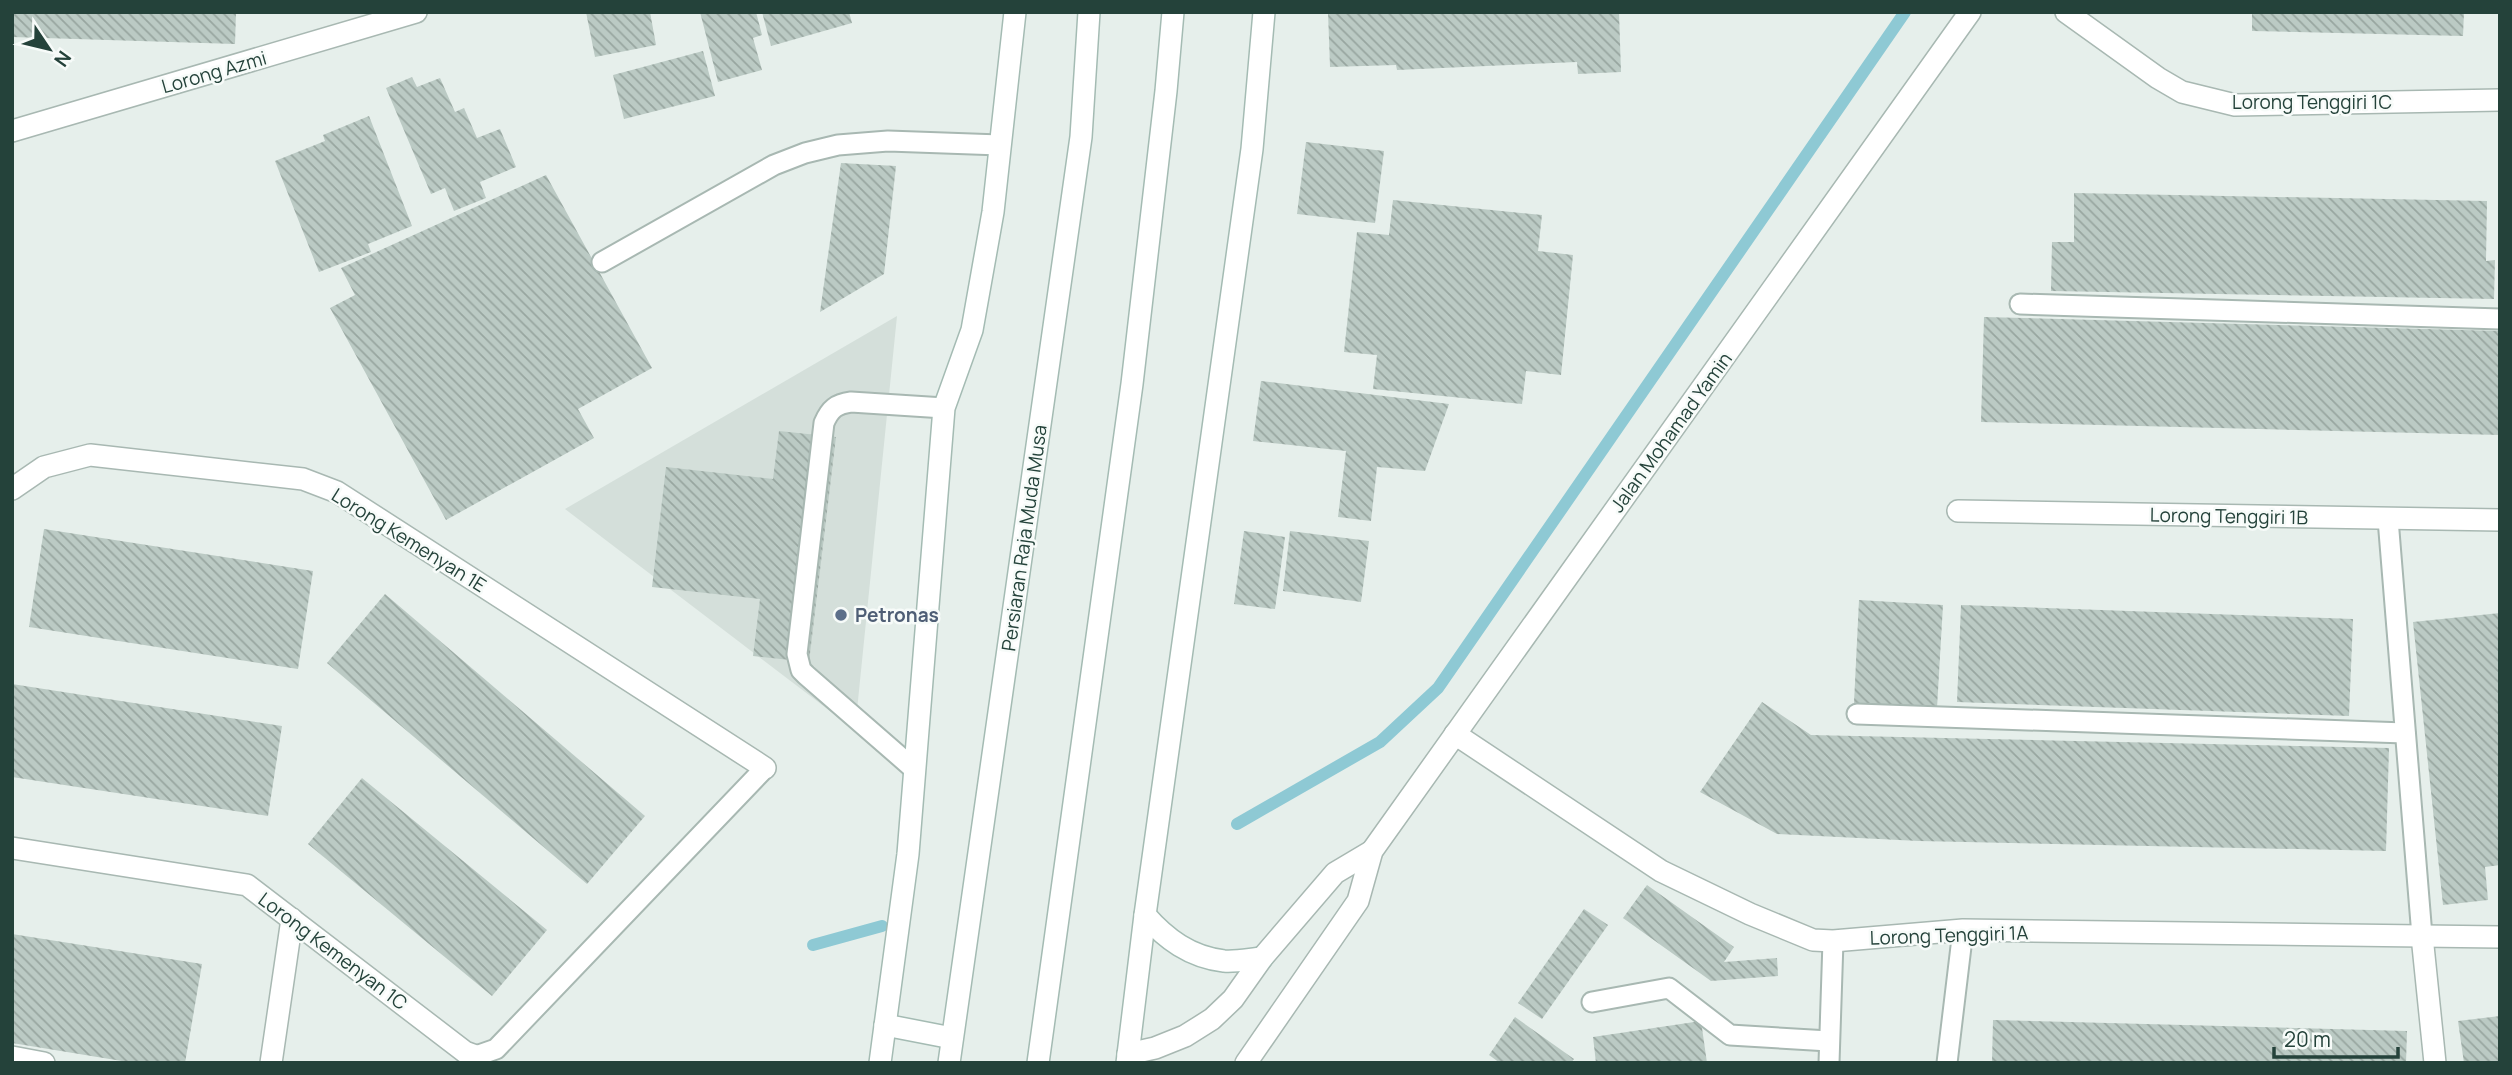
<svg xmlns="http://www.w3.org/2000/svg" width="2512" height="1075" viewBox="0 0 2512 1075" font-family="Manrope,sans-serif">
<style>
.built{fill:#d4dfda}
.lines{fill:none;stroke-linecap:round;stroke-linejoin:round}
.stream{stroke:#8ec9d4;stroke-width:12}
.building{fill:url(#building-back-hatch)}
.lane-casing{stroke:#a8b8b2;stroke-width:23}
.street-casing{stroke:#a8b8b2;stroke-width:24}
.secondary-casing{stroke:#a4bbb3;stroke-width:24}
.lane{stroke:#fff;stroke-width:19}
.street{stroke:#fff;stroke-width:21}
.secondary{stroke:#fff;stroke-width:21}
.service-dot{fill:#5c6f8a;stroke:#f7fbf9;stroke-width:2.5}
.labels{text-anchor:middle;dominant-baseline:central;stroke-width:5;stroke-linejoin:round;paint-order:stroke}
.street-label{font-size:19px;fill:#24423a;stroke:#f7fbf9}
.service-label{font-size:19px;font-weight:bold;fill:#4e5e75;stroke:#f7fbf9;text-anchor:start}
</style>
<defs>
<pattern id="building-back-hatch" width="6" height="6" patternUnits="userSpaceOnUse" patternTransform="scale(1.75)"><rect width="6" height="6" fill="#bbcac4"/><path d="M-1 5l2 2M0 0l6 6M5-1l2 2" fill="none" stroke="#98a6a0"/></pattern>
</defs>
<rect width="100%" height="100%" fill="#e6efeb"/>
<!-- built -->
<polygon class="built" points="897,316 855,730 565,509"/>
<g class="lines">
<!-- stream -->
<g class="stream">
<polyline points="1237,824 1380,742 1438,688 1905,12"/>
<polyline points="813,945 882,926"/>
</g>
</g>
<!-- building -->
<g class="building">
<polygon points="12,12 236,12 235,44 12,37"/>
<polygon points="586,12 650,12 656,45 595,57"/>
<polygon points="700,12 756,12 762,35 753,38 762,70 718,82"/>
<polygon points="762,12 849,12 852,23 771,46"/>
<polygon points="1328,12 1619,12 1621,72 1578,74 1577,62 1397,70 1396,65 1330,67"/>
<polygon points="2252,12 2464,12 2463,36 2252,31"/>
<polygon points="703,51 715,96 624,119 613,75"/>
<polygon points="412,77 417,87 440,78 455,112 464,108 477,138 500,129 516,167 480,182 486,198 454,211 445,188 431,194 386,88"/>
<polygon points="369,116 412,226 368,244 371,252 319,272 275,161 325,141 323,135"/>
<polygon points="1306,142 1384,151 1375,223 1297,214"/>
<polygon points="841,163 896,166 884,274 820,312"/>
<polygon points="546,175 652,368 578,409 594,438 446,520 330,308 355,295 341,268"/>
<polygon points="2074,193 2487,201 2486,261 2495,260 2494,299 2051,291 2052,242 2074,242"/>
<polygon points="1393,200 1542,215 1538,251 1573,255 1561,375 1526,371 1522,404 1373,389 1377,355 1344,352 1357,232 1389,235"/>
<polygon points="1984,317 2500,331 2500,435 1981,422"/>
<polygon points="1261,381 1449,404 1425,471 1377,467 1371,521 1338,517 1346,451 1253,441"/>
<polygon points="779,431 836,437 809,662 753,656 760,599 652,587 666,467 773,479"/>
<polygon points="44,529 313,571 298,669 29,627"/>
<polygon points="1244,531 1285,537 1275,609 1234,604"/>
<polygon points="1290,531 1369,541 1361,602 1283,591"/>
<polygon points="385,594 645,816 587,884 327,663"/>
<polygon points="1859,600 1943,605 1937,708 1854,703"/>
<polygon points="1961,605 2353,619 2349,716 1957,702"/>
<polygon points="2500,613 2500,865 2485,867 2488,900 2443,905 2413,622"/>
<polygon points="12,684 282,726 268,816 12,777"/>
<polygon points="1762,702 1811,735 2389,748 2386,851 1919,841 1777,834 1700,792"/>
<polygon points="362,778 547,930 492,996 308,844"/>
<polygon points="1647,885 1734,947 1724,962 1777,958 1778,976 1711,981 1623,918"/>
<polygon points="1584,909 1608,925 1542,1019 1518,1003"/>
<polygon points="12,934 202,964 185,1063 134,1063 12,1043"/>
<polygon points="2500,1016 2500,1063 2464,1063 2458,1021"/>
<polygon points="1515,1017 1574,1059 1571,1063 1500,1063 1489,1055"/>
<polygon points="1993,1020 2407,1031 2406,1063 1992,1063"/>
<polygon points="1701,1021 1707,1063 1596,1063 1593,1037"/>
</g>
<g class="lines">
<defs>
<g id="lane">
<polyline points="602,262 774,165 805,153 838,145 888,141 1000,145"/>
<polyline points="2020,304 2500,319"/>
<polyline points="2388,519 2422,936"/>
<polyline points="1857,714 2405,733"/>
<path d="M914,769L806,675L801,670L797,654L824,423C830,409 836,404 851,402L944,408"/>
<polyline points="1592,1002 1669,988 1730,1035 1829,1041"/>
<polyline points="476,1056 496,1049 765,768"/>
<polyline points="1829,1063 1833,941"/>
<polyline points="1947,1063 1963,930"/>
</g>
<g id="street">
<polyline points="2066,12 2158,78 2182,92 2235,105 2500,100"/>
<polyline points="12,131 416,12"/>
<polyline points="12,489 44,467 90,455 303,479 337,492 765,768"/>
<polyline points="1958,511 2500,520"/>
<polyline points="1455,734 1661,871 1750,914 1813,940 1833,941 1963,930 2500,937"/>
<polyline points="12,848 247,885 465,1052 476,1056"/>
<polyline points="2422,936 2435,1063"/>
<polyline points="1128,1054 1155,1048 1185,1036 1212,1019 1233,999 1262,958 1335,873 1372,851"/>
<polyline points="12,1057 44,1063"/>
<polyline points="271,1063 292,919"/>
<polyline points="1246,1063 1358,901 1372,851 1970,12"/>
</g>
<g id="secondary">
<path d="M1145,915C1166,939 1190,957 1224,961C1236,962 1250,959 1262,958"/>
<polyline points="885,1025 952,1038"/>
<polyline points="880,1063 908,854 944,408 972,330 993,212 1015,12"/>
<polyline points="949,1063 1081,137 1089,12"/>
<polyline points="1038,1063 1132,384 1166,91 1173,12"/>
<polyline points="1127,1063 1145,915 1252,149 1264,12"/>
</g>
</defs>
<!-- lane casing -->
<use href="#lane" class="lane-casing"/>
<!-- street casing -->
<use href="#street" class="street-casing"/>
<!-- secondary casing -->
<use href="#secondary" class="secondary-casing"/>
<!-- lane -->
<use href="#lane" class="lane"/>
<!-- street -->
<use href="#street" class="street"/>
<!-- secondary -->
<use href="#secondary" class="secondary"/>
</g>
<!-- markers -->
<circle class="service-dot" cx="841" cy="615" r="7"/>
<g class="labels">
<!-- street labels -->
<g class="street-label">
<text transform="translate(214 72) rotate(-16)">Lorong Azmi</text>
<text x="2312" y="102">Lorong Tenggiri 1C</text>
<text transform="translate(1671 432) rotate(-54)">Jalan Mohamad Yamin</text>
<text transform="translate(2229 516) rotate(1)">Lorong Tenggiri 1B</text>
<text transform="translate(1024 538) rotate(-82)">Persiaran Raja Muda Musa</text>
<text transform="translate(409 540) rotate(32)">Lorong Kemenyan 1E</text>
<text transform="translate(1949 935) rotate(-2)">Lorong Tenggiri 1A</text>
<text transform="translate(333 951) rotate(37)">Lorong Kemenyan 1C</text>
</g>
<!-- service labels -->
<g class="service-label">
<text x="855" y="615">Petronas</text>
</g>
</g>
<!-- border -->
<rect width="2512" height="1075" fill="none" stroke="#24423a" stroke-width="28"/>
<!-- north arrow -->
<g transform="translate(49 49) rotate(125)" stroke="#f7fbf9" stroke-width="5" paint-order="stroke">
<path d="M0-5L12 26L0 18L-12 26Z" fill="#24423a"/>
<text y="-10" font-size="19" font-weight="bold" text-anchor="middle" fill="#24423a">N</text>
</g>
<!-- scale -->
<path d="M2274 1047v10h124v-10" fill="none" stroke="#24423a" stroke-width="3.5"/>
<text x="2284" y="1047" font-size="21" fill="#24423a" stroke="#f7fbf9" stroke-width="5" paint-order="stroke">20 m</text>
</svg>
